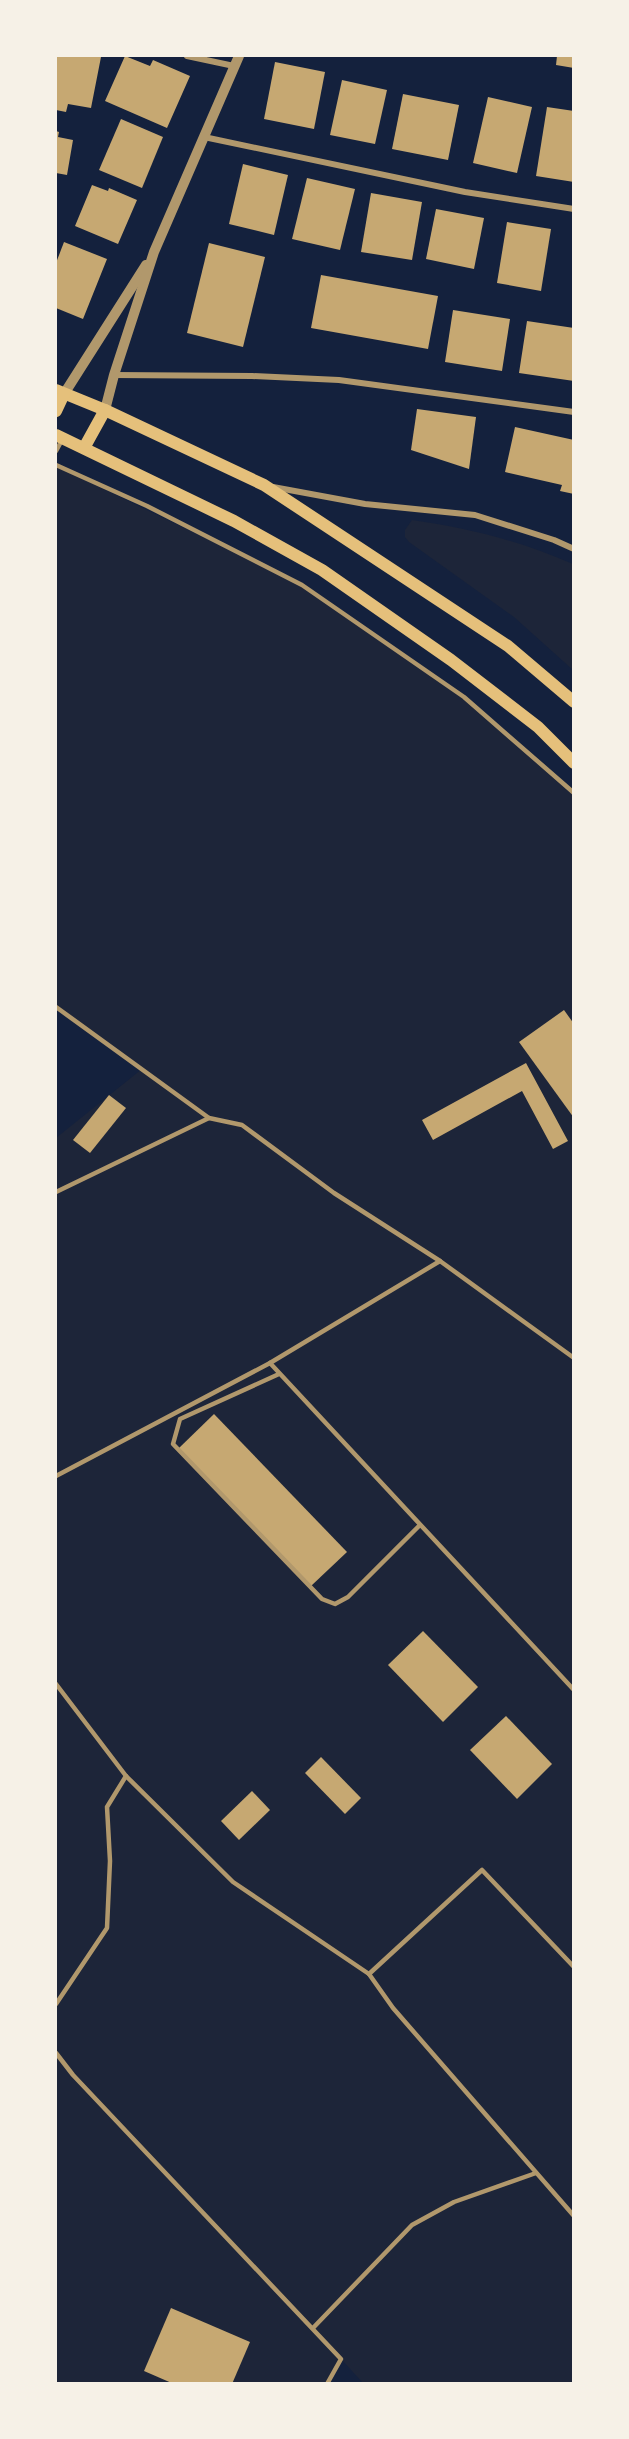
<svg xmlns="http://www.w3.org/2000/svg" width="629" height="2439" viewBox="0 0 629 2439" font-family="'Source Sans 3',sans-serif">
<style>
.green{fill:#1d2539}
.building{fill:#c6a872}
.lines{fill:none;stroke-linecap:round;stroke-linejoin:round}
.service{stroke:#b1986c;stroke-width:4.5}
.minor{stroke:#b1986c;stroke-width:6}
.tertiary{stroke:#b1986c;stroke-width:10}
.secondary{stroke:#e5c07b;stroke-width:12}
</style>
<rect width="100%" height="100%" fill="#14213d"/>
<!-- green -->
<g class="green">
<polygon points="56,466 302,585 464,697 573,793 573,2383 363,2383 341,2359 327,2383 56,2383 56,1138 142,1069 56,1005"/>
<path d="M412,520C469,528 520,541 573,564V670L514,617L409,542L405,537V530Z"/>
</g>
<!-- building -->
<g class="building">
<polygon points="56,56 101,57 91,108 68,104 66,112 56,110"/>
<polygon points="125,56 150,66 153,60 190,76 167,128 105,101"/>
<polygon points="557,56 574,56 574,68 556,65"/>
<polygon points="275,62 325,72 314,129 264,119"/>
<polygon points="342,80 387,90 375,144 330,135"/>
<polygon points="403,94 459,105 448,160 392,149"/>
<polygon points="488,97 532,107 517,173 473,163"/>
<polygon points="547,107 574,111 574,182 536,176"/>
<polygon points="121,119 163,137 142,188 99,170"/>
<polygon points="56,131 59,132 58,137 73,140 67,175 56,173"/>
<polygon points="243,164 288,175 274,235 229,224"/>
<polygon points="307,178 355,189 340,250 292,239"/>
<polygon points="92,185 108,191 109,188 137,200 118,244 75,226"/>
<polygon points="371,193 422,202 412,260 361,252"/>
<polygon points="436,209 484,218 474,269 426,259"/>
<polygon points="507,222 551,229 541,291 497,283"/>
<polygon points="64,242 107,259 83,319 56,308 56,263"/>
<polygon points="209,243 265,257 243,347 187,333"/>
<polygon points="321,275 438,296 428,349 311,328"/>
<polygon points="453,310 510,319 502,371 445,362"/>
<polygon points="527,321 574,328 574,381 519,373"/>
<polygon points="417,409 476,417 469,469 411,450"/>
<polygon points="515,427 574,440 574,494 560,491 562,485 505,472"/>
<polygon points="564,1010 574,1024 574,1118 519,1042"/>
<polygon points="526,1063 568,1141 553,1149 522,1091 433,1140 422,1120"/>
<polygon points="109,1095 126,1108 90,1153 73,1140"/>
<polygon points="214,1414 347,1552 311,1586 178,1449"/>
<polygon points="423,1631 478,1687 443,1722 388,1665"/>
<polygon points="506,1716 552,1764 517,1799 470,1750"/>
<polygon points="321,1757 361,1798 345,1814 305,1773"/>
<polygon points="252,1791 270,1810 239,1840 221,1821"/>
<polygon points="171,2308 250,2342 232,2384 174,2384 144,2371"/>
</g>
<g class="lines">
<!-- service -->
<g class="service">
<polyline points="56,451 62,440"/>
<polyline points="56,465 147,506 302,585 464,697 574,793"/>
<polyline points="56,1007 209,1118 242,1125 334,1193 440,1261 574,1358"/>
<polyline points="56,1192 209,1118"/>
<polyline points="270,1363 574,1690"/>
<polyline points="279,1374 180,1419 173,1444 322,1599 335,1604 348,1597 420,1525"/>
<polyline points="56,1476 270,1363 440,1261"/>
<polyline points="56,1684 126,1776 233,1882 369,1974 393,2008 574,2216"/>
<polyline points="369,1974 482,1870 574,1967"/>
<polyline points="56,2004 107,1928 110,1861 107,1807 126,1776"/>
<polyline points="56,2053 73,2075 341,2359 327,2384"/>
<polyline points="313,2328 412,2225 454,2202 536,2173"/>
</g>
<!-- minor -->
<g class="minor">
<polyline points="187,56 234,66"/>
<polyline points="204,137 465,192 574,209"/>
<polyline points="114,375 252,376 339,380 574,412"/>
<polyline points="273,487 365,504 475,515 554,540 574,549"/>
</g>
<!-- tertiary -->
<g class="tertiary">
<polyline points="64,394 146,265"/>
<polyline points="105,410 114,375 154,252 239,56"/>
</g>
<!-- secondary -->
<g class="secondary">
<polyline points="56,390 105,410 264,485 508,646 574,702"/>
<polyline points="56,411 64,394"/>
<polyline points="56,435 234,521 322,570 451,660 538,727 574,763"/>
<polyline points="84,448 105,410"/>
</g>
</g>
<!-- border -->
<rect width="629" height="2439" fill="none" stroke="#f6f1e7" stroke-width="114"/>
</svg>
